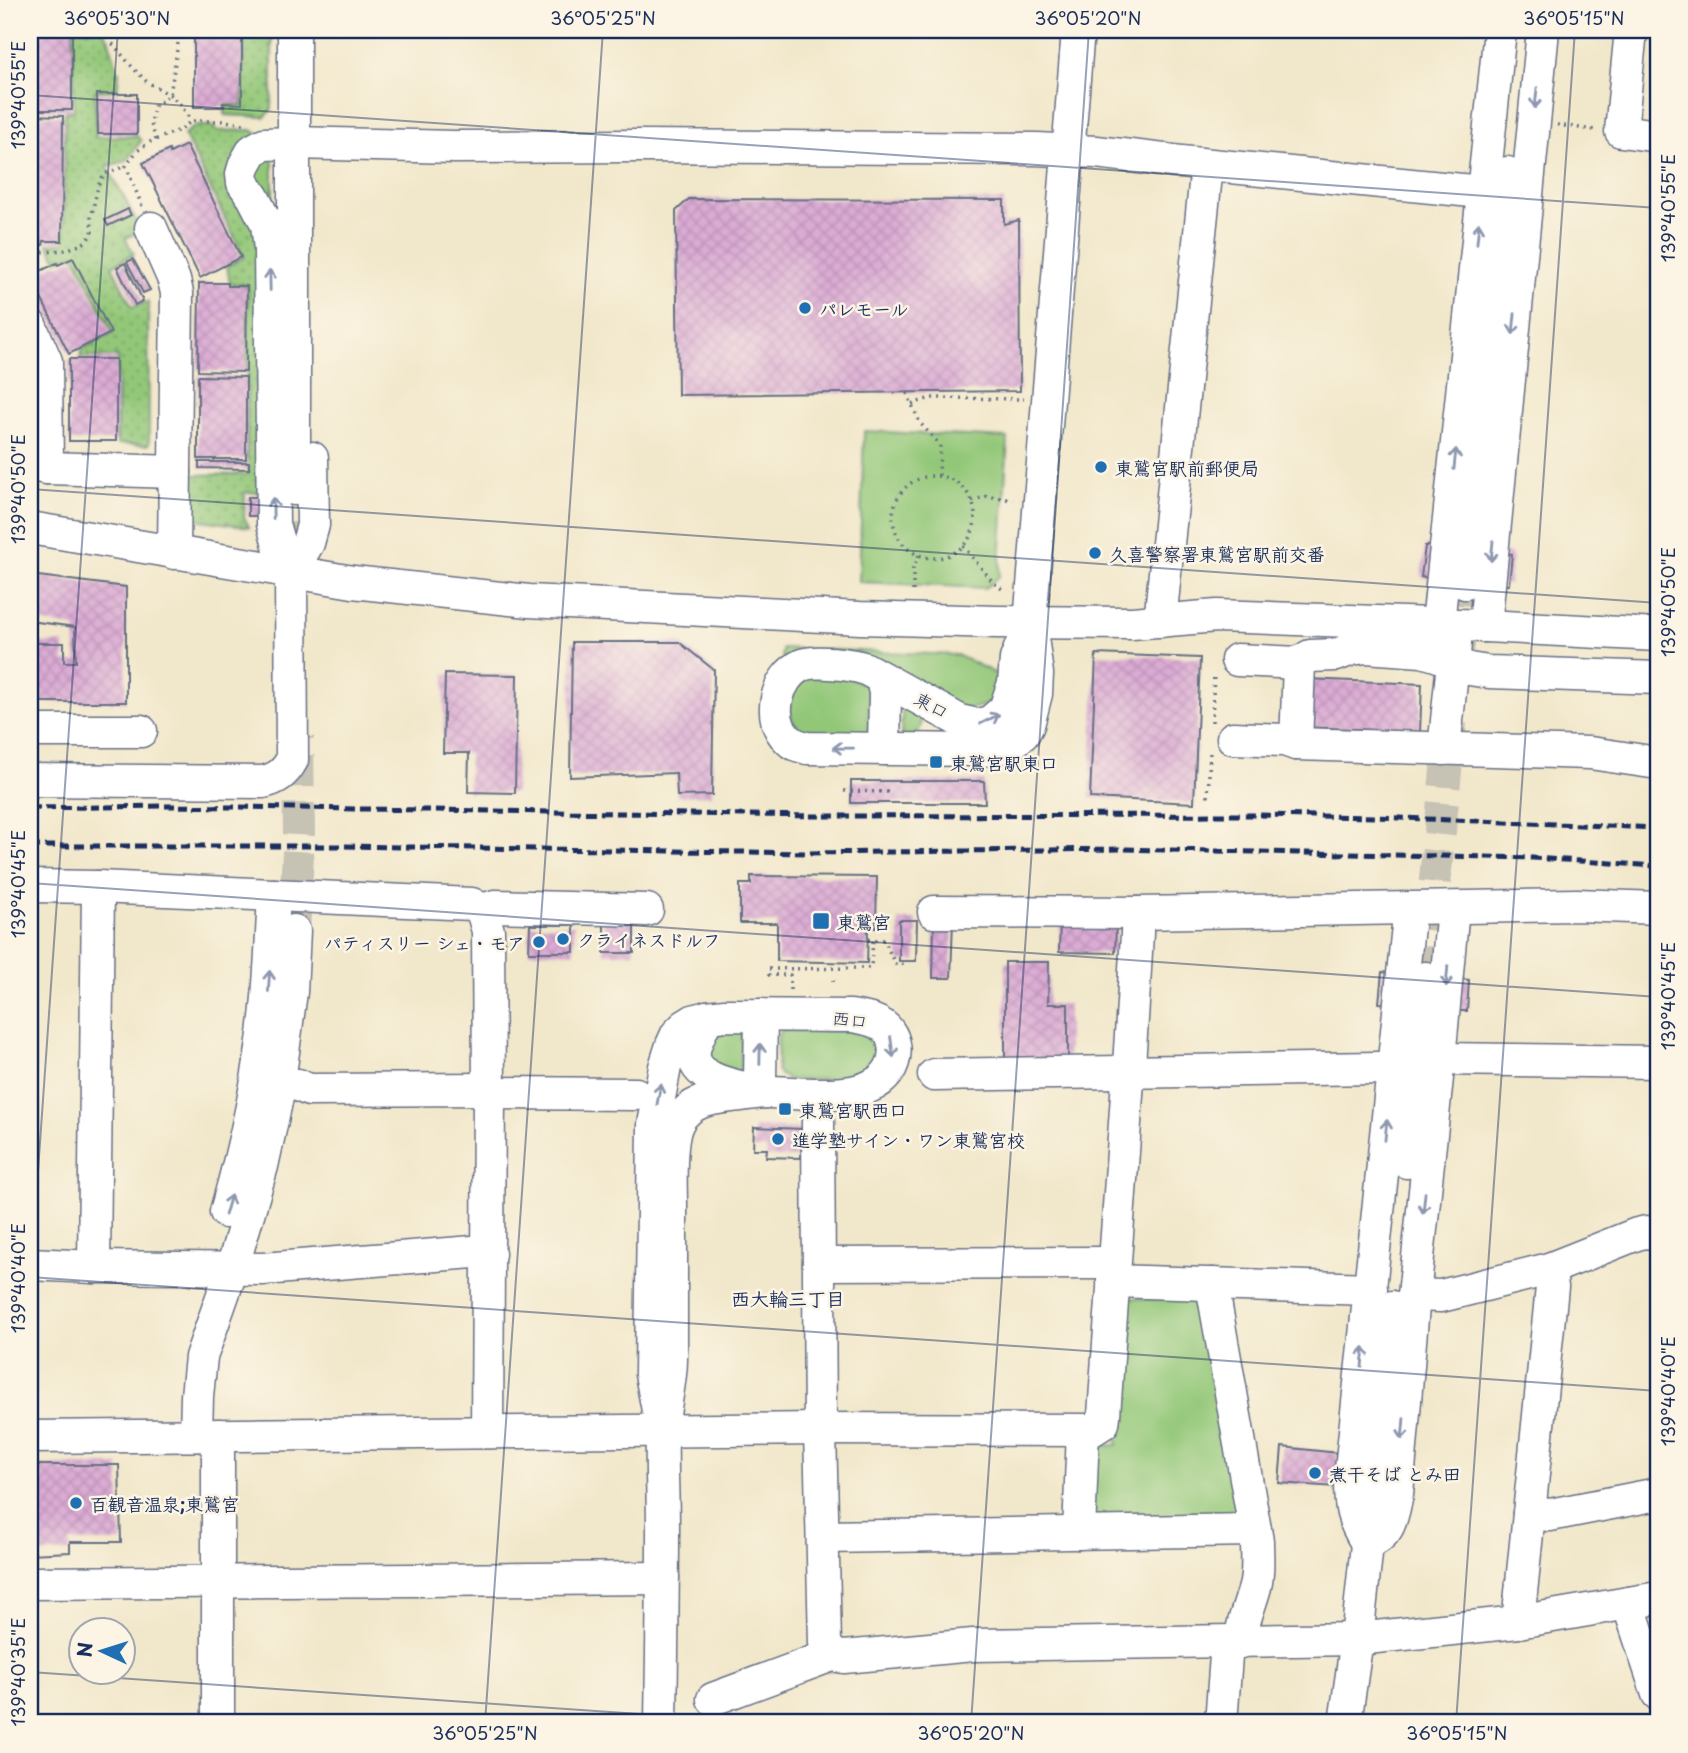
<svg xmlns="http://www.w3.org/2000/svg" width="1688" height="1753" viewBox="0 0 1688 1753" font-family="'Playpen Sans','Klee One',sans-serif">
<style>
.green{fill:#93c778;stroke:#577b6b;stroke-width:2}
.garden{fill:url(#garden-dots);stroke:#577b6b;stroke-width:2}
.building{fill:url(#building-cross-hatch)}
.lines{fill:none;stroke-linecap:round;stroke-linejoin:round}
.minor-tunnel{stroke:#c6c2b4;stroke-width:32;stroke-dasharray:32 16;stroke-linecap:butt}
.minor-casing{stroke:#666f84;stroke-width:35}
.path{stroke:#666f84;stroke-width:3.5;stroke-dasharray:2 5;stroke-linecap:butt}
.minor{stroke:#fff;stroke-width:32}
.rail{stroke:#1b2f5e;stroke-width:5;stroke-dasharray:10 5;stroke-linecap:butt}
.oneway{stroke:#8d97ae}
.ticks{fill:none;stroke:#1b2f5e;stroke-width:2;stroke-opacity:0.45}
.poi-dot{fill:#1f6fb2;stroke:#fcf5e5;stroke-width:2.5}
.labels{text-anchor:middle;dominant-baseline:central;stroke-width:5;stroke-linejoin:round;paint-order:stroke}
.poi-label{font-size:18px;font-weight:bold;fill:#1b2f5e;stroke:#fcf5e5;text-anchor:start}
.street-label{font-size:18px;fill:#1b2f5e;stroke:#fcf5e5}
.neighbourhood-label{font-size:19px;font-weight:bold;fill:#1b2f5e;stroke:#fcf5e5}
.neatline{fill:none;stroke:#1b2f5e;stroke-width:2.5}
.ticks-label{font-size:18px;text-anchor:middle;fill:#1b2f5e}
</style>
<defs>
<pattern id="garden-dots" width="8" height="8" patternUnits="userSpaceOnUse" patternTransform="scale(1.75)"><rect width="8" height="8" fill="#93c778"/><path d="M2 2h.1M6 6h.1" fill="none" stroke="#77a266" stroke-width="1.8" stroke-linecap="round"/></pattern>
<pattern id="building-cross-hatch" width="8" height="8" patternUnits="userSpaceOnUse" patternTransform="scale(1.75)"><rect width="8" height="8" fill="#dbabd4"/><path d="M0 0l8 8M0 8l8-8" fill="none" stroke="#bb93b8"/></pattern>
</defs>
<rect width="100%" height="100%" fill="#fcf5e5"/>
<filter id="ink" filterUnits="userSpaceOnUse"><feTurbulence type="fractalNoise" baseFrequency=".0143" numOctaves="2"/><feDisplacementMap in="SourceGraphic" scale="14" xChannelSelector="R" yChannelSelector="G"/><feConvolveMatrix kernelMatrix="1 2 1 2 8 2 1 2 1" color-interpolation-filters="sRGB"/></filter>
<filter id="wash" filterUnits="userSpaceOnUse"><feTurbulence type="fractalNoise" baseFrequency=".00686" numOctaves="4" result="noise"/><feDisplacementMap in="SourceGraphic" scale="28" xChannelSelector="R" yChannelSelector="G"/><feGaussianBlur stdDeviation="1.57" result="paint"/><feColorMatrix in="noise" values="0 0 0 0 0 0 0 0 0 0 0 0 0 0 0 0 0 1.4 0 .05"/><feComposite in="paint" operator="in"/></filter>
<g filter="url(#wash)">
<rect width="100%" height="100%" fill="#f1e7ca"/>
<!-- green -->
<g class="green">
<polygon points="267,153 273,161 273,203 253,175"/>
<polygon points="864,431 1008,438 999,577 985,588 859,582"/>
<path d="M782,648L957,655L1001,676C994,700 992,706 967,709L782,663Z"/>
<path d="M809,677H850L865,685L869,698L868,737L803,734C800,729 794,724 792,719C785,700 795,687 809,677Z"/>
<path d="M903,704L919,712C923,722 922,729 914,736H901Z"/>
<path d="M742,1030L740,1079L728,1078L703,1051C715,1034 722,1033 742,1030Z"/>
<polygon points="782,1030 855,1031 868,1036 875,1043 877,1055 870,1068 862,1074 851,1079 790,1080 780,1075 777,1071 778,1035"/>
<polygon points="1129,1298 1201,1299 1239,1520 1098,1523 1088,1514 1090,1453 1099,1446 1117,1445 1127,1302"/>
</g>
<!-- garden -->
<g class="garden">
<polygon points="73,30 103,30 108,38 119,73 117,90 95,91 96,137 137,136 141,141 126,161 107,166 142,231 125,238 134,254 112,266 132,307 148,302 149,445 117,444 118,357 80,357 82,349 113,333 74,254 57,260 48,244 64,243 65,112 74,111"/>
<polygon points="244,30 272,30 272,109 265,117 225,115 225,105 243,105"/>
<polygon points="196,126 213,126 217,131 252,130 261,137 250,142 263,232 265,493 245,492 244,517 249,527 188,518 188,475 249,474 247,456 248,285 230,284 227,266 244,257 184,134"/>
</g>
<g id="blocks">
<!-- building -->
<g class="building">
<rect x="30" y="30" width="42" height="80"/>
<polygon points="194,30 242,30 242,104 223,103 224,107 194,107"/>
<polygon points="97,94 137,94 137,134 98,134"/>
<polygon points="30,115 63,116 62,241 44,241 43,245 30,245"/>
<polygon points="186,145 241,257 200,278 143,163 169,150 170,153"/>
<polygon points="689,199 1004,200 1004,224 1019,220 1020,391 678,395 676,211"/>
<polygon points="128,209 131,215 108,226 105,220"/>
<polygon points="73,258 111,333 69,354 30,276 57,263 58,265"/>
<polygon points="133,259 150,290 143,293 127,262"/>
<polygon points="125,263 143,301 135,305 117,267"/>
<polygon points="199,283 228,283 228,286 247,286 246,372 198,371"/>
<rect x="69" y="359" width="47" height="82"/>
<polygon points="198,376 246,377 246,459 198,459"/>
<polygon points="199,462 249,462 249,469 199,468"/>
<rect x="248" y="497" width="16" height="19"/>
<polygon points="1425,546 1433,546 1430,578 1421,577"/>
<polygon points="1503,553 1512,554 1509,585 1500,584"/>
<polygon points="30,575 126,587 126,702 30,702 30,643 64,643 64,662 76,662 75,627 30,621"/>
<polygon points="572,642 679,642 714,670 712,795 677,796 676,773 570,777"/>
<polygon points="1096,654 1200,658 1194,803 1090,798"/>
<polygon points="445,674 517,675 515,793 468,792 469,753 443,753"/>
<polygon points="1306,679 1422,684 1420,732 1304,727"/>
<polygon points="851,781 984,781 985,803 851,803"/>
<polygon points="751,876 877,877 876,928 868,928 867,963 777,961 777,923 740,923 740,884 751,884"/>
<rect x="604" y="919" width="30" height="34"/>
<polygon points="899,920 917,920 916,961 899,961"/>
<polygon points="953,920 951,978 933,978 934,921"/>
<polygon points="1060,921 1116,923 1115,953 1059,952"/>
<polygon points="530,925 574,925 574,952 529,952"/>
<polygon points="1005,962 1049,962 1048,1004 1068,1004 1068,1061 1005,1060"/>
<polygon points="1382,972 1391,973 1387,1004 1379,1003"/>
<polygon points="1460,979 1469,980 1467,1011 1458,1011"/>
<polygon points="754,1127 802,1129 801,1158 766,1157 767,1149 753,1149"/>
<polygon points="1282,1447 1338,1453 1336,1487 1279,1483"/>
<polygon points="34,1465 119,1465 121,1542 70,1542 70,1552 30,1554"/>
</g>
</g>
</g>
<g filter="url(#ink)">
<use href="#blocks" fill-opacity="0" stroke="#666f84" stroke-width="2"/>
<g class="lines">
<!-- minor-tunnel -->
<g class="minor-tunnel">
<polyline points="294,522 295,576"/>
<polyline points="1458,653 1465,583"/>
<polyline points="294,931 299,834 298,737"/>
<polyline points="1425,978 1451,722"/>
</g>
<defs>
<g id="minor">
<polyline points="294,30 294,489"/>
<polyline points="1631,30 1621,131 1658,136"/>
<polyline points="151,228 174,280 177,293 174,553"/>
<polyline points="30,325 46,361 47,468"/>
<polyline points="30,465 47,468 175,472"/>
<polyline points="30,528 353,582 529,601 860,618 997,622 1132,623 1217,616 1485,626 1658,635"/>
<polyline points="291,572 308,543 313,525 312,458"/>
<polyline points="1465,583 1507,173"/>
<polyline points="1161,621 1162,602 1207,165"/>
<path d="M1030,623L1016,659L1014,683L1005,709L990,722L978,725L960,721L866,669C853,664 814,660 802,665C776,677 766,719 788,739C793,745 800,746 807,748L979,750L995,749L1008,746L1023,734L1028,725L1036,694L1037,674L1030,623L1078,30"/>
<polyline points="1438,624 1500,30"/>
<polyline points="1485,626 1543,30"/>
<polyline points="1237,660 1299,663 1310,656 1336,655 1352,649 1366,647 1422,651 1436,655 1469,669 1489,672 1658,678"/>
<polyline points="882,678 885,693 884,749"/>
<polyline points="30,731 141,731"/>
<polyline points="1233,738 1284,740 1296,744 1590,753 1658,763"/>
<polyline points="1296,744 1299,663"/>
<polyline points="1444,749 1455,644"/>
<path d="M30,780L263,782C277,779 285,773 292,760L291,572L283,559L273,524L270,249L267,224L253,197L243,183L242,174L245,164L253,150L264,144L293,143L455,147L640,146L1037,149L1096,152L1181,162L1482,192"/>
<polyline points="30,886 98,887 472,904 482,910 488,931 489,1093 487,1432"/>
<path d="M1408,909V926L1350,1479C1350,1508 1352,1519 1367,1543C1391,1535 1392,1516 1397,1494L1414,1295L1439,1059L1453,908"/>
<polyline points="482,910 495,906 647,910"/>
<polyline points="934,912 1138,913"/>
<polyline points="761,1015 760,1081 765,1092"/>
<path d="M707,1017C703,1028 696,1039 694,1050C690,1078 730,1085 750,1089"/>
<polyline points="1439,1059 1658,1062"/>
<polyline points="934,1075 1378,1068 1393,1069"/>
<polyline points="298,1085 309,1090 489,1089"/>
<polyline points="489,1093 636,1094"/>
<polyline points="818,1122 820,1429 825,1643 832,1655"/>
<polyline points="1407,1162 1425,978"/>
<path d="M226,1212C246,1142 262,1069 268,997C271,963 272,929 274,895"/>
<polyline points="30,1264 94,1267 263,1269 473,1252 489,1254"/>
<polyline points="819,1264 1114,1263"/>
<polyline points="94,1267 98,887"/>
<polyline points="1113,1281 1371,1289"/>
<path d="M1213,1284L1214,1296L1257,1541C1257,1556 1259,1572 1255,1587C1250,1606 1242,1622 1240,1642"/>
<polyline points="1414,1295 1441,1296 1549,1269 1637,1234 1646,1232 1658,1234"/>
<polyline points="196,1435 197,1396 201,1357 232,1269 262,1166 277,1097 291,992 294,931"/>
<polyline points="218,1435 218,1723"/>
<path d="M30,1437L820,1429L1092,1430L1103,1423L1104,1416C1115,1248 1130,1081 1138,913L1577,905L1658,908"/>
<polyline points="1529,1513 1550,1515 1658,1494"/>
<polyline points="1079,1533 1083,1431"/>
<polyline points="823,1537 1255,1530"/>
<polyline points="30,1583 663,1578"/>
<polyline points="1628,1603 1658,1694"/>
<polyline points="1518,1622 1552,1287 1549,1269"/>
<polyline points="713,1699 832,1655 844,1657 973,1645 1357,1639 1518,1622 1658,1598"/>
<path d="M661,1723C662,1658 663,1593 663,1528C663,1496 661,1464 662,1433C663,1408 671,1384 671,1359C671,1308 671,1257 671,1206C671,1184 668,1141 678,1122C690,1101 709,1099 732,1096C744,1095 756,1092 769,1092C804,1092 879,1106 893,1062C896,1053 895,1040 889,1032C881,1020 864,1018 851,1016L725,1015L707,1017L693,1021L685,1026L677,1034L672,1045L665,1067L654,1124L651,1374L662,1431"/>
<polyline points="1221,1723 1227,1642"/>
<polyline points="1345,1723 1357,1639 1392,1307"/>
</g>
</defs>
<!-- minor casing -->
<use href="#minor" class="minor-casing"/>
<!-- path -->
<g class="path">
<polyline points="109,30 112,43 133,68 147,82 170,95 181,105 191,121"/>
<polyline points="1557,125 1595,130"/>
<polyline points="156,140 151,124 154,106 170,95 180,30"/>
<polyline points="142,206 126,166 137,151 150,142 182,129 191,121 225,121 244,124"/>
<polyline points="30,258 43,252 65,250 80,245 87,241 92,232 91,218 98,186 104,174 126,166"/>
<polyline points="907,393 920,423 940,445 939,476"/>
<polyline points="912,404 931,398 1024,399"/>
<circle cx="934" cy="517" r="41"/>
<polyline points="972,501 987,496 1013,500"/>
<polyline points="963,546 993,582 1002,589"/>
<polyline points="913,591 913,569 919,555"/>
<polyline points="1212,722 1214,674"/>
<polyline points="844,791 888,792"/>
<polyline points="1208,797 1210,751"/>
<polyline points="868,940 884,940 895,964 908,964"/>
<polyline points="833,982 833,976"/>
<polyline points="790,990 790,975 769,975 769,969 867,968 871,967 873,940"/>
</g>
<!-- minor -->
<use href="#minor" class="minor"/>
<!-- rail -->
<g class="rail">
<polyline points="30,808 168,806 816,816 1259,815 1375,817 1658,828"/>
<polyline points="30,846 341,846 809,853 1121,849 1533,858 1658,866"/>
</g>
</g>
<!-- one-way arrows -->
<defs><path id="oneway-shaft" d="M-6 0H5M1.5-3L5.5 0L1.5 3" fill="none" stroke-width="1.6" stroke-linecap="round" stroke-linejoin="round" transform="scale(1.75)"/></defs>
<g class="oneway">
<use href="#oneway-shaft" transform="translate(1536 98) rotate(96)"/>
<use href="#oneway-shaft" transform="translate(1478 233) rotate(-84)"/>
<use href="#oneway-shaft" transform="translate(270 280) rotate(-91)"/>
<use href="#oneway-shaft" transform="translate(1514 324) rotate(96)"/>
<use href="#oneway-shaft" transform="translate(1455 459) rotate(-84)"/>
<use href="#oneway-shaft" transform="translate(273 508) rotate(-91)"/>
<use href="#oneway-shaft" transform="translate(1492 551) rotate(96)"/>
<use href="#oneway-shaft" transform="translate(990 719) rotate(-27)"/>
<use href="#oneway-shaft" transform="translate(843 748) rotate(-179)"/>
<use href="#oneway-shaft" transform="translate(1447 976) rotate(95)"/>
<use href="#oneway-shaft" transform="translate(269 981) rotate(-87)"/>
<use href="#oneway-shaft" transform="translate(892 1047) rotate(82)"/>
<use href="#oneway-shaft" transform="translate(760 1054) rotate(-89)"/>
<use href="#oneway-shaft" transform="translate(659 1094) rotate(-79)"/>
<use href="#oneway-shaft" transform="translate(1386 1130) rotate(-84)"/>
<use href="#oneway-shaft" transform="translate(1424 1203) rotate(96)"/>
<use href="#oneway-shaft" transform="translate(228 1205) rotate(-74)"/>
<use href="#oneway-shaft" transform="translate(1363 1357) rotate(-84)"/>
<use href="#oneway-shaft" transform="translate(1403 1429) rotate(95)"/>
</g>
</g>
<!-- ticks -->
<path class="ticks" d="M30,95L1658,208M30,489L1658,603M30,883L1658,997M30,1277L1658,1391M30,1285L118,30M30,1672L770,1723M485,1723L603,30M971,1723L1089,30M1456,1723L1575,30"/>
<!-- markers -->
<g class="poi-dot">
<circle cx="805" cy="308" r="7"/>
<circle cx="1101" cy="467" r="7"/>
<circle cx="1095" cy="553" r="7"/>
<rect x="929" y="755" width="14" height="14" rx="3.5"/>
<rect x="812" y="912" width="18" height="18" rx="3.5"/>
<circle cx="563" cy="939" r="7"/>
<circle cx="539" cy="942" r="7"/>
<rect x="778" y="1102" width="14" height="14" rx="3.5"/>
<circle cx="778" cy="1139" r="7"/>
<circle cx="1315" cy="1473" r="7"/>
<circle cx="76" cy="1503" r="7"/>
</g>
<g class="labels">
<!-- poi labels -->
<g class="poi-label">
<text x="819" y="308">パレモール</text>
<text x="1115" y="467">東鷲宮駅前郵便局</text>
<text x="1109" y="553">久喜警察署東鷲宮駅前交番</text>
<text x="950" y="762">東鷲宮駅東口</text>
<text x="837" y="921">東鷲宮</text>
<text x="577" y="939">クライネスドルフ</text>
<text x="525" y="942" text-anchor="end">パティスリー シェ・モア</text>
<text x="799" y="1109">東鷲宮駅西口</text>
<text x="792" y="1139">進学塾サイン・ワン東鷲宮校</text>
<text x="1329" y="1473">煮干そば とみ田</text>
<text x="90" y="1503">百観音温泉;東鷲宮</text>
</g>
<!-- street labels -->
<g class="street-label">
<text transform="translate(932 705) rotate(29)">東口</text>
<text transform="translate(850 1019) rotate(8)">西口</text>
</g>
<!-- neighbourhood labels -->
<g class="neighbourhood-label">
<text x="788" y="1298">西大輪三丁目</text>
</g>
</g>
<!-- margin -->
<rect width="1688" height="1753" fill="none" stroke="#fcf5e5" stroke-width="77"/>
<!-- north arrow -->
<g transform="translate(102 1651) rotate(274)"><circle r="33" fill="#fcf5e5" stroke="#a2a6af" stroke-width="2"/>
<path d="M0-5L12 26L0 18L-12 26Z" fill="#1f6fb2"/>
<text y="-10" font-size="19" font-weight="bold" text-anchor="middle" fill="#1b2f5e">N</text>
</g>
<rect x="38" y="38" width="1612" height="1676" class="neatline"/>
<g class="ticks-label">
<text x="117" y="25">36°05'30"N</text>
<text x="603" y="25">36°05'25"N</text>
<text x="1088" y="25">36°05'20"N</text>
<text x="1574" y="25">36°05'15"N</text>
<text transform="translate(19 95) rotate(-90)" y="6">139°40'55"E</text>
<text transform="translate(1669 208) rotate(-90)" y="6">139°40'55"E</text>
<text transform="translate(19 489) rotate(-90)" y="6">139°40'50"E</text>
<text transform="translate(1669 602) rotate(-90)" y="6">139°40'50"E</text>
<text transform="translate(19 884) rotate(-90)" y="6">139°40'45"E</text>
<text transform="translate(1669 996) rotate(-90)" y="6">139°40'45"E</text>
<text transform="translate(19 1278) rotate(-90)" y="6">139°40'40"E</text>
<text transform="translate(1669 1391) rotate(-90)" y="6">139°40'40"E</text>
<text transform="translate(19 1672) rotate(-90)" y="6">139°40'35"E</text>
<text x="485" y="1740">36°05'25"N</text>
<text x="971" y="1740">36°05'20"N</text>
<text x="1457" y="1740">36°05'15"N</text>
</g>
</svg>
